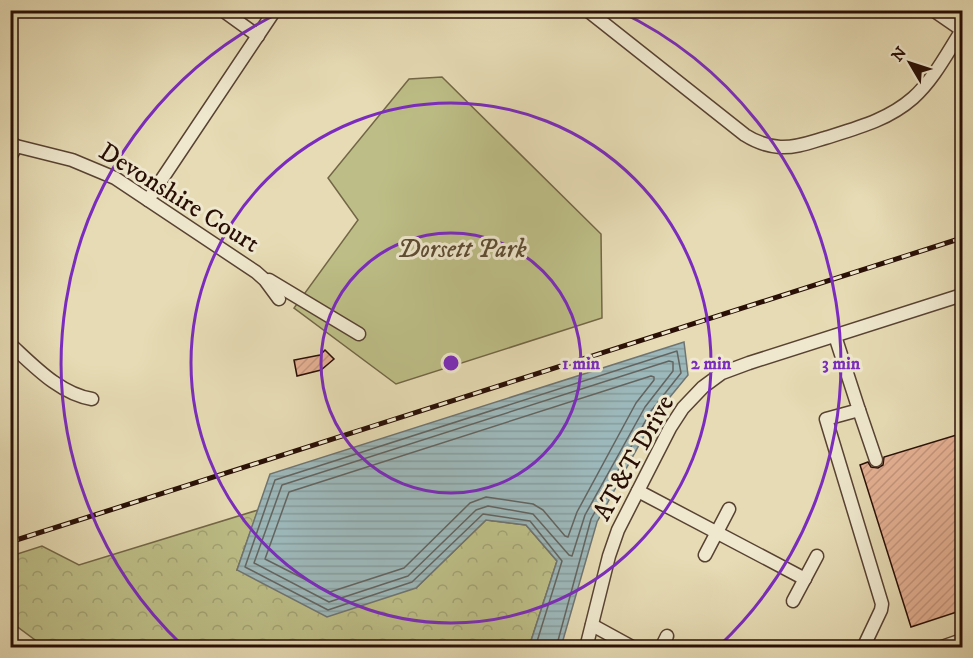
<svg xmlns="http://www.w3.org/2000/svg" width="973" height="658" viewBox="0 0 973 658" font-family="'IM FELL DW Pica',serif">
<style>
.forest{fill:url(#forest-crowns);stroke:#736646;stroke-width:1.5}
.green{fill:#bdbe87;stroke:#736646;stroke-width:1.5}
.water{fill:url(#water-rules);stroke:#6f7472;stroke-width:1.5}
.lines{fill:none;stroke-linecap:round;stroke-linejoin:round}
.shore{stroke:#636460;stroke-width:1.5}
.building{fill:url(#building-hatch);stroke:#290f06;stroke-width:1.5}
.minor-casing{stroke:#584232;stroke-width:15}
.minor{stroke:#efe8ce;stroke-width:12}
.rail-casing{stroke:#290f06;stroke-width:5}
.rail{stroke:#efe8ce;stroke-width:3;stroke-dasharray:9;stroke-linecap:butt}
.ring{fill:none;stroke:#7b2cbf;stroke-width:3}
.labels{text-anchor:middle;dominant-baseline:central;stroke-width:6;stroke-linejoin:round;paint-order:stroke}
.street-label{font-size:26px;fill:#290f06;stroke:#efe8ce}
.park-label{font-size:26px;font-style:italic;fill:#5d4c33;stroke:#efe8ce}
.centre{fill:#7b2cbf;stroke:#efe8ce;stroke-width:3}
.ring-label{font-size:18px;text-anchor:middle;font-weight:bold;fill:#7b2cbf;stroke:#efe8ce;stroke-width:6;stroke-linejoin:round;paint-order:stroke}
</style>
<defs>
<pattern id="forest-crowns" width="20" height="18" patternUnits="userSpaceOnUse" patternTransform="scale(1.5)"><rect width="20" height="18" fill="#bdbe87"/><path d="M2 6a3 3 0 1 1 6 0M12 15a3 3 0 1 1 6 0" fill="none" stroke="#a2a273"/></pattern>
<pattern id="water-rules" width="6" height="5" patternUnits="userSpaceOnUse" patternTransform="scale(1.5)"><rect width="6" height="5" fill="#9db8ba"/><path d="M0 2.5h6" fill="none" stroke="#879d9e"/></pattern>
<pattern id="building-hatch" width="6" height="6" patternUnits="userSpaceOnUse" patternTransform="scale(1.5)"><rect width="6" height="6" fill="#e5b194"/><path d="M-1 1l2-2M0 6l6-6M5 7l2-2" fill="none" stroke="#c4977e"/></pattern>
</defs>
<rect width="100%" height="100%" fill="#e6dbb4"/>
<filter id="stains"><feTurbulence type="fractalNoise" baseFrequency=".00333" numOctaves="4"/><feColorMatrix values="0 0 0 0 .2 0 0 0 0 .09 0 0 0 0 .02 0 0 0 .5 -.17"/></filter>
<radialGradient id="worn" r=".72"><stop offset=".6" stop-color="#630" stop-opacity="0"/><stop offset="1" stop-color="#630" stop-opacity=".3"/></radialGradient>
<!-- forest -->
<polygon class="forest" points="258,510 237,570 416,588 486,520 526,525 557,561 529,647 46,648 11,622 11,556 42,546 79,565"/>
<!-- green -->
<polygon class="green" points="442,77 601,234 602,318 396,384 294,308 358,220 328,178 409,79"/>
<!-- water -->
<polygon class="water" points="684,342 688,375 656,414 597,522 561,647 529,647 557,561 526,525 486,520 416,588 327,617 237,570 270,474"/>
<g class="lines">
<!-- shore -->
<g class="shore">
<polygon points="669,361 673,362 673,371 645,407 585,515 572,556 569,555 533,514 488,506 476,510 408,576 329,602 254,563 282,485"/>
<polygon points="651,376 654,377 654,380 636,403 577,512 568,537 565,536 543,510 533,504 486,497 470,503 404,568 330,592 265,559 289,492"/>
<polyline points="535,648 562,561 530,521 483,514 412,582 328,610 245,567 275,480 677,351 681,373 651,411 591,519 556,648"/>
</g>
</g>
<!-- building -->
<g class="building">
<polygon points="325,350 334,359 321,370 297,376 294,360 320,355"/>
<polygon points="963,433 963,610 911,627 860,465 868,462 871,467 878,468 883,465 884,457"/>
</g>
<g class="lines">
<defs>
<g id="minor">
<polyline points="222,10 258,36"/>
<path d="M587,10L745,135C756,142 767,146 780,147C796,148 811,142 825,138C857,128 888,120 913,98C934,79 947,53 962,30"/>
<polyline points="933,10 962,30"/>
<polyline points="10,142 16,146 72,160 115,178 256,272 265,280 279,299"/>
<polyline points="10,158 16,146"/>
<polyline points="148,200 275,10"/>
<polyline points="269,280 359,334"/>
<polyline points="835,336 859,410 826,419 882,604 881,610 863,648"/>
<path d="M10,344C34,366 60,394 92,399"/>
<polyline points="859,410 876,460"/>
<polyline points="638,491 805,579"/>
<polyline points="705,555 729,509"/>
<polyline points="793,601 817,556"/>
<polyline points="592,625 634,648"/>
<polyline points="586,648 609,556 618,530 670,428 683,408 703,387 722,373 749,363 962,295"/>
<polyline points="661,648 667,636"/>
<polyline points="939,648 962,640"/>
</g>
</defs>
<!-- minor casing -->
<use href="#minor" class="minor-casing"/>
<!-- minor -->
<use href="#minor" class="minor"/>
<defs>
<polyline id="rail" points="10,542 962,238"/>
</defs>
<!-- rail casing -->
<use href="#rail" class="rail-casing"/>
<!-- rail -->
<use href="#rail" class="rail"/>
</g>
<!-- distance rings -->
<g class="ring">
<circle cx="451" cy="363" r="130"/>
<circle cx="451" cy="363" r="260"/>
<path d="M183 646A390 390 0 0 1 283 11M619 11A390 390 0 0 1 719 646"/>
</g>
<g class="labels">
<!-- street labels -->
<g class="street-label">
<text transform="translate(179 198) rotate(32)">Devonshire Court</text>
<text transform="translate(634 458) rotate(-61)">AT&amp;T Drive</text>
</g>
<!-- park labels -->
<g class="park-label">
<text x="462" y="249">Dorsett Park</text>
</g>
</g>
<circle cx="451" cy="363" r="9" class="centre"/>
<g class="ring-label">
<text x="581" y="369">1 min</text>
<text x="711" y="369">2 min</text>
<text x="841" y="369">3 min</text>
</g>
<!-- margin -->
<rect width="973" height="658" fill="none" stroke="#e6dbb4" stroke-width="36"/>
<rect x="12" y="12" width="949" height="634" fill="none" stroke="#290f06" stroke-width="3"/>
<rect x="18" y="18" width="937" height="622" fill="none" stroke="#290f06" stroke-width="1.5"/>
<!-- north arrow -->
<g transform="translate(910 63) rotate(309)" stroke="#efe8ce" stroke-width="4.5" paint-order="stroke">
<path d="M0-4.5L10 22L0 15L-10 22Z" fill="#290f06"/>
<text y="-9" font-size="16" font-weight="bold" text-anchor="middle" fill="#290f06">N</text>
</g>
<rect width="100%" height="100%" filter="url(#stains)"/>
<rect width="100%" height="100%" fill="url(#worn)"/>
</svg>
